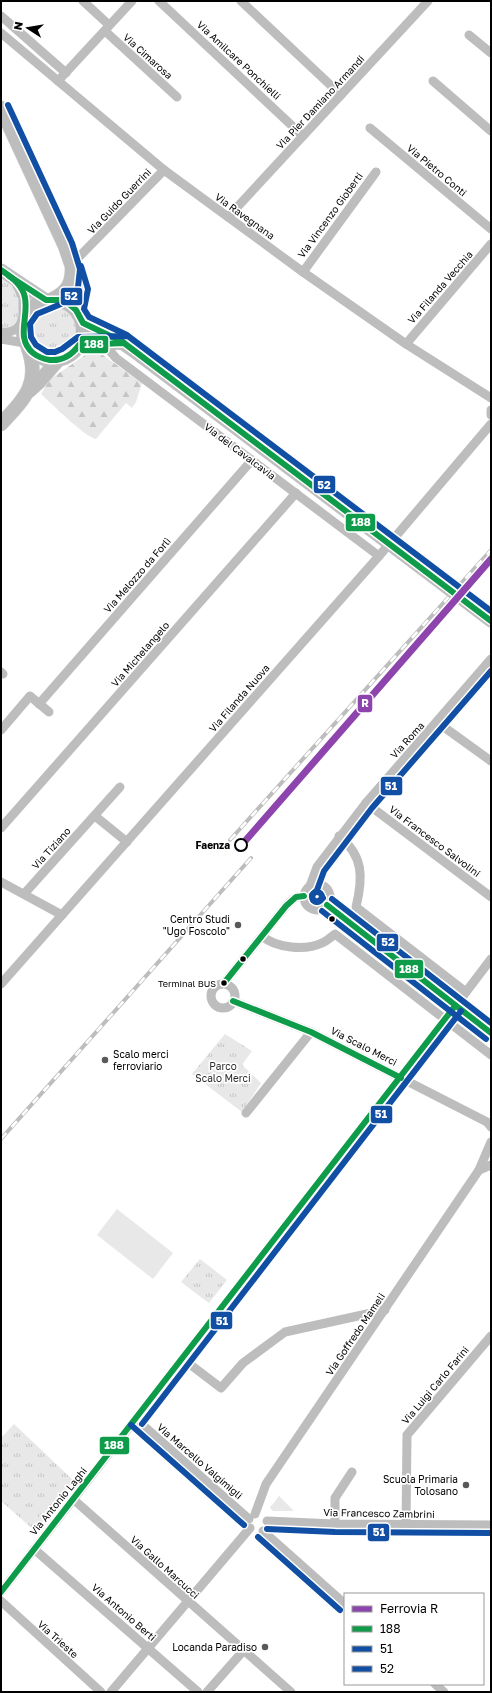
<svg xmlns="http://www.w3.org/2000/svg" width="492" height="1693" viewBox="0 0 492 1693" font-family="'Golos Text',sans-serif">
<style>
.grass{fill:url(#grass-tufts)}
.forest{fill:url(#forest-firs)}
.garden{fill:#e8e8e8}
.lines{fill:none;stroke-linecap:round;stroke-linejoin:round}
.primary-casing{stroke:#dbdbdb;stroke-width:15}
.minor{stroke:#bdbdbd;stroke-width:9}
.secondary{stroke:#bfbfbf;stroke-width:13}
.primary{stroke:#bdbdbd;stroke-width:14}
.rail-casing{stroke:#bdbdbd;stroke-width:4}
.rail{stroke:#fff;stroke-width:2.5;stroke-dasharray:8;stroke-linecap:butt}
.secondary-bridge{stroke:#bfbfbf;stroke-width:13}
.bus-1-casing{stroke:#fff;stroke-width:9}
.bus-2-casing{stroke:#fff;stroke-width:9}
.bus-3-casing{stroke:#fff;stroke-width:9}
.bus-1{stroke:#0e9c4a;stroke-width:6}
.bus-2{stroke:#114fa4;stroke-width:6}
.bus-3{stroke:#114fa4;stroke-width:6}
.rail-1-casing{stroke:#fff;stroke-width:10}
.rail-1{stroke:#8e44ad;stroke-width:7}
.stop-dot{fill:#fff;stroke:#000;stroke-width:2}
.bus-dot{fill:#000;stroke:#fff;stroke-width:1.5}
.poi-dot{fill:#595959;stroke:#fff;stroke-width:1.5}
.labels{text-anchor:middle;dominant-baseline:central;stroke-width:3.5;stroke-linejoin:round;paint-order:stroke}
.bus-label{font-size:9px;fill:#000;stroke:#fff;text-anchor:end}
.street-label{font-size:10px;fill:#000;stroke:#fff}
.stop-label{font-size:10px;font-weight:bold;fill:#000;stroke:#fff;text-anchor:end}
.poi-label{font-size:10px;fill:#000;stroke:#fff;text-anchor:end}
.park-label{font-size:10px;fill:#2c2c2c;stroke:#fff}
.line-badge{stroke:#fff;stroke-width:1.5}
.badge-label{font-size:11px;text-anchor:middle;font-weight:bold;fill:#fff}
</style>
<defs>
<pattern id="grass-tufts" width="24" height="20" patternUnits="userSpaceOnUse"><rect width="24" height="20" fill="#e8e8e8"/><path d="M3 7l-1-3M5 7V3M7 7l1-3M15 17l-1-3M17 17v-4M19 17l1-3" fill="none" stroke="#c5c5c5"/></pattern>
<pattern id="forest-firs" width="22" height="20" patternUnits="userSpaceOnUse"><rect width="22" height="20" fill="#e8e8e8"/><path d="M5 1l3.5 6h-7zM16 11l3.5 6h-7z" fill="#c5c5c5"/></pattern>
</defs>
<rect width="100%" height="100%" fill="#fff"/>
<!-- grass -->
<g class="grass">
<path d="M1,276C5,279 10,282 13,286C25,300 24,329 1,329Z"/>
<circle cx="53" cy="330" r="23"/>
<circle cx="317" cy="897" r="10"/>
<polygon points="225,1034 252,1051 242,1065 261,1083 242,1112 192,1074"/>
<polygon points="200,1259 227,1280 209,1303 181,1282"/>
<polygon points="14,1424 74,1481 36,1532 1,1501 1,1438"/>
<polygon points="279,1496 294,1511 273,1511 270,1508"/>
</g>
<!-- forest -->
<path class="forest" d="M91,351L100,353L142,383L136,402L132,408L126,403L96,439C86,438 50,402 41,394L49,380Z"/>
<!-- garden -->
<polygon class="garden" points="117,1209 173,1253 153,1279 97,1235"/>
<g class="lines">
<defs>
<g id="primary">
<polyline points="1,108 65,246 80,290 76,310"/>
<path d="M53,299C67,292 72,284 72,269"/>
<circle cx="53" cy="330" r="30"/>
<polyline points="29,391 39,382 58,360"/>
<path d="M1,424C24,399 41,384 28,348"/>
</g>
</defs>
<!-- primary casing -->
<use href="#primary" class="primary-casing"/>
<!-- minor -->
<g class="minor">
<polyline points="83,1 109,25"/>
<polyline points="159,1 303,136"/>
<polyline points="241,1 341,95"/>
<polyline points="1,16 66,73"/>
<polyline points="105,31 177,97"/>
<polyline points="1,33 164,170 303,272 406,344 491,398"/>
<polyline points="469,35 491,53"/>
<polyline points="58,81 132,1"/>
<polyline points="433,81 491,131"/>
<polyline points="370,128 491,229"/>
<polyline points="228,217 428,1"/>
<polyline points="72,264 164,170"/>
<polyline points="303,272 376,172"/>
<path d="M1,332C12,334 20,328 24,318"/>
<polyline points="1,339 25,343"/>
<polyline points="103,343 116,358 379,556"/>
<polyline points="406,344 491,244"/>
<polyline points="491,410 491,415"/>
<polyline points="1,672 3,674"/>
<polyline points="39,704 252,460"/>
<polyline points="437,722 491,761"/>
<polyline points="1,730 30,696 49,712"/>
<polyline points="366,803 491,897"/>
<polyline points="95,816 127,842"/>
<polyline points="1,828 296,493"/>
<path d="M339,836C364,856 363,878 356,907L466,992"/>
<polyline points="1,882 62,915"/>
<circle cx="317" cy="897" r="13"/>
<polyline points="310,886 317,867 366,803 491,659"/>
<polyline points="24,894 120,787"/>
<polyline points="327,905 491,1033"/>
<path d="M262,936C276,948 305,951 322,943C327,941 331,937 335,934L491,1055"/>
<path d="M224,983L286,906C291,901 296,895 304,896"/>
<circle cx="223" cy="996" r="12"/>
<polyline points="1,984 379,556 491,424"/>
<polyline points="233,1001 311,1032 487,1122 491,1127"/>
<polyline points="246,1113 311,1032"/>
<polyline points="479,1170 491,1165"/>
<polyline points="183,1359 221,1388 243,1363 285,1332 385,1310"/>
<polyline points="136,1419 249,1519"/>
<polyline points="73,1499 291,1692"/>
<polyline points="255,1514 266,1484 479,1170 491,1142"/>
<polyline points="267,1521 335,1524 491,1525"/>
<polyline points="335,1524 335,1498 352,1472"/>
<polyline points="406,1525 407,1435 491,1336"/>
<polyline points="263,1531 345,1604"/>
<polyline points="34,1549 198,1692"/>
<polyline points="1,1592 391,1091 491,959"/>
<polyline points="1,1601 101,1692"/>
<polyline points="435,1684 444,1692"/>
<polyline points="111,1692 250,1528"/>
<polyline points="207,1692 244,1650"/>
</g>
<!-- secondary -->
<g class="secondary">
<polyline points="1,270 46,300"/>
<polyline points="17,281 25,297 25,316"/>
<polyline points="83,323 109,334 140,356"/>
<polyline points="79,345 124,343"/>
</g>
<!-- primary -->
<use href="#primary" class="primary"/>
<defs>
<g id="rail">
<polyline points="230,840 491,550"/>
<polyline points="1,1139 251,858"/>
</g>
</defs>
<!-- rail casing -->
<use href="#rail" class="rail-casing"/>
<!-- rail -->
<use href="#rail" class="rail"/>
<!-- secondary-bridge -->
<polyline class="secondary-bridge" points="140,356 491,621"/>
<defs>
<g id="bus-1">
<path d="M1,270C10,276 20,283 24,294C31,314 14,337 33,353C38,357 44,359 50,360C63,361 72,355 79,345L124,343L491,621"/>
<polyline points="9,276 46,300 62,300 69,304 76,310 83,323 123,342"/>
<polyline points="327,905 491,1033"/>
<polyline points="224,983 286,906 296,897 304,896"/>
<polyline points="233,1001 311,1032 401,1078"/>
<polyline points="1,1592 455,1006"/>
</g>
<g id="bus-2">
<polyline points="323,898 317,902 313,900 312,895 317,890 324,871 372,808 491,671"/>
<polyline points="322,911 486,1039"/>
<polyline points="142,1424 461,1011"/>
<polyline points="131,1425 244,1525"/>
<polyline points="267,1529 335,1532 491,1533"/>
<polyline points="258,1537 340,1610"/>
</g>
<g id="bus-3">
<polyline points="8,105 72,243 80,269 78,287 71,297 61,304 37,314 30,324 31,337 36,345 47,352 55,352 62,349 78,337 128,336 491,611"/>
<polyline points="81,266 88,289 84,309 89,317 127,335"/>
<circle cx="317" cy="897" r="5"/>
<polyline points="332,899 491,1023"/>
</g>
</defs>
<!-- bus-1 casing -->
<use href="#bus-1" class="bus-1-casing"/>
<!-- bus-2 casing -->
<use href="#bus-2" class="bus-2-casing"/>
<!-- bus-3 casing -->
<use href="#bus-3" class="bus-3-casing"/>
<!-- bus-1 -->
<use href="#bus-1" class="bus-1"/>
<!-- bus-2 -->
<use href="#bus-2" class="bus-2"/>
<!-- bus-3 -->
<use href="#bus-3" class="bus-3"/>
<defs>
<polyline id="rail-1" points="239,848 491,559"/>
</defs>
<!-- rail-1 casing -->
<use href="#rail-1" class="rail-1-casing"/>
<!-- rail-1 -->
<use href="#rail-1" class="rail-1"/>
</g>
<!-- markers -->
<circle class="stop-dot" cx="241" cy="845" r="6"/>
<g class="bus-dot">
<circle cx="332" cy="919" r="3.5"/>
<circle cx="243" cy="959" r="3.5"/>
<circle cx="224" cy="983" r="3.5"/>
</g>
<g class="poi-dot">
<circle cx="238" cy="925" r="4"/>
<circle cx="105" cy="1060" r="4"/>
<circle cx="466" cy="1485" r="4"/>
<circle cx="265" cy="1647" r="4"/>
</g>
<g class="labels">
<!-- bus labels -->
<g class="bus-label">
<text x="216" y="983">Terminal BUS</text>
</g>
<!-- street labels -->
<g class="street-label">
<text transform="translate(148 56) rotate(42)">Via Cimarosa</text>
<text transform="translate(239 60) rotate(43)">Via Amilcare Ponchielli</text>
<text transform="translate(320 102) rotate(-47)">Via Pier Damiano Armandi</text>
<text transform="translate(437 170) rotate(40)">Via Pietro Conti</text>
<text transform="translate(119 201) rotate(-46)">Via Guido Guerrini</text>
<text transform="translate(330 215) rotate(-54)">Via Vincenzo Gioberti</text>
<text transform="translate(245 216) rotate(36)">Via Ravegnana</text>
<text transform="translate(440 287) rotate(-49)">Via Filanda Vecchia</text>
<text transform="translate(240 451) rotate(37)">Via del Cavalcavia</text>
<text transform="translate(137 575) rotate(-49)">Via Melozzo da Forlì</text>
<text transform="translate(140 654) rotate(-49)">Via Michelangelo</text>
<text transform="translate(239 698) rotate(-49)">Via Filanda Nuova</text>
<text transform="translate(407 740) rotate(-48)">Via Roma</text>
<text transform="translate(435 841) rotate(37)">Via Francesco Salvolini</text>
<text transform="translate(51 848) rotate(-48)">Via Tiziano</text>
<text transform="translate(364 1046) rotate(27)">Via Scalo Merci</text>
<text transform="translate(355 1334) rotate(-56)">Via Goffredo Mameli</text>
<text transform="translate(435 1385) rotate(-50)">Via Luigi Carlo Farini</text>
<text transform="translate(200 1461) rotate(41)">Via Marcello Valgimigli</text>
<text transform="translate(58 1501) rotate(-51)">Via Antonio Laghi</text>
<text transform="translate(379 1513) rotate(1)">Via Francesco Zambrini</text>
<text transform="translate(165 1567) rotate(42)">Via Gallo Marcucci</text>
<text transform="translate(124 1612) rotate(41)">Via Antonio Berti</text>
<text transform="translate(58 1639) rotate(42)">Via Trieste</text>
</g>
<!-- stop labels -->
<g class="stop-label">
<text x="230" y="845">Faenza</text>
</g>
<!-- poi labels -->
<g class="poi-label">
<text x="230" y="919">Centro Studi<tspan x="230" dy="12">"Ugo Foscolo"</tspan></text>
<text x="113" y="1054" text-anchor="start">Scalo merci<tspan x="113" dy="12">ferroviario</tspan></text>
<text x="458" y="1479">Scuola Primaria<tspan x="458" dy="12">Tolosano</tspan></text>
<text x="257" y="1647">Locanda Paradiso</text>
</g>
<!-- park labels -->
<g class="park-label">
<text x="223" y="1066">Parco<tspan x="223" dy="12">Scalo Merci</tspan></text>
</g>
</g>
<g class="line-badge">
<rect x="60" y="287" width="23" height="19" rx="4" fill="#114fa4"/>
<rect x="79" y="335" width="30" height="19" rx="4" fill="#0e9c4a"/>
<rect x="313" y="475" width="23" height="19" rx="4" fill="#114fa4"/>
<rect x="345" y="513" width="31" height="19" rx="4" fill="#0e9c4a"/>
<rect x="357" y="694" width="16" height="19" rx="4" fill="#8e44ad"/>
<rect x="380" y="776" width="23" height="20" rx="4" fill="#114fa4"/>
<rect x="376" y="933" width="23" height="19" rx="4" fill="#114fa4"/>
<rect x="394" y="959" width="30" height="20" rx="4" fill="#0e9c4a"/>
<rect x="370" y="1105" width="23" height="19" rx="4" fill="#114fa4"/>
<rect x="210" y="1311" width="23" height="19" rx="4" fill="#114fa4"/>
<rect x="99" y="1436" width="31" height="19" rx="4" fill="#0e9c4a"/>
<rect x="367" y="1523" width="23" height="19" rx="4" fill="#114fa4"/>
</g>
<g class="badge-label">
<text x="71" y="300">52</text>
<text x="94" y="348">188</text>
<text x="324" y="489">52</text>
<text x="361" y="526">188</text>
<text x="365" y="707">R</text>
<text x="391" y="790">51</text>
<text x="388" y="946">52</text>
<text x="409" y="973">188</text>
<text x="381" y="1118">51</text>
<text x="222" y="1325">51</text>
<text x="114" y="1449">188</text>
<text x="379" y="1536">51</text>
</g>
<!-- border -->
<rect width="492" height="1693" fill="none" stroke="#000000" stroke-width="4"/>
<!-- legend -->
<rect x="344" y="1593" width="140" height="92" fill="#ffffff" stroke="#999999"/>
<rect x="352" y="1606" width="20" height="6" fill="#8e44ad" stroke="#999999"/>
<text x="380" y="1613" font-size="12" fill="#000000">Ferrovia R</text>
<rect x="352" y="1626" width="20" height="6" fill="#0e9c4a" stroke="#999999"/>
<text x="380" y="1633" font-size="12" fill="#000000">188</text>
<rect x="352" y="1646" width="20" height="6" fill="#114fa4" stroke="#999999"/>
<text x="380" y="1653" font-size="12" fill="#000000">51</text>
<rect x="352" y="1666" width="20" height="6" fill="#114fa4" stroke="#999999"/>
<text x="380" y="1673" font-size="12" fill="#000000">52</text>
<!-- north arrow -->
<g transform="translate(28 28) rotate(282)" stroke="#ffffff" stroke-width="3" paint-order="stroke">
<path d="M0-3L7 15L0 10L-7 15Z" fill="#000000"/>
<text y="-6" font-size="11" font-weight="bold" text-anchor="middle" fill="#000000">N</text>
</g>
</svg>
